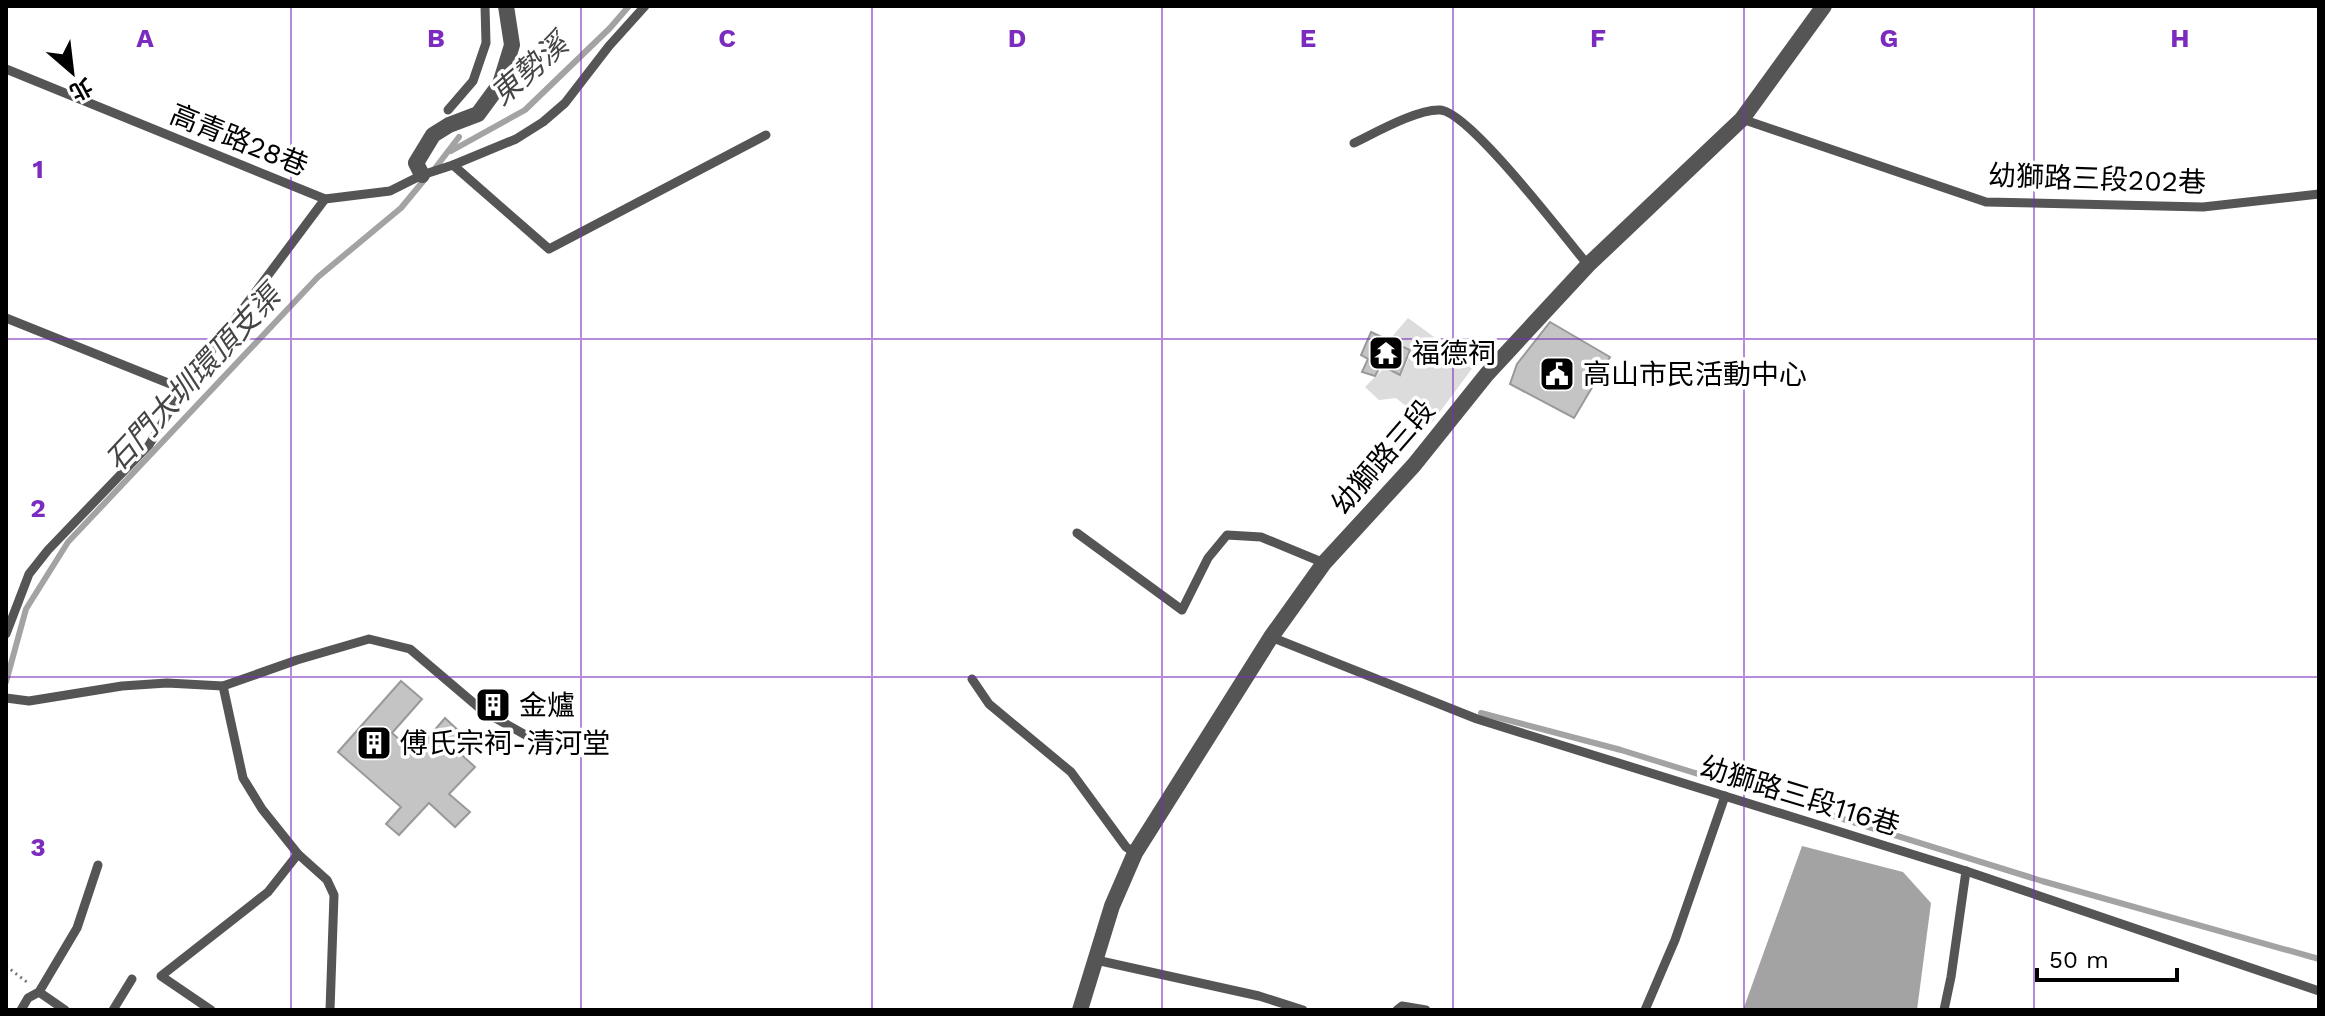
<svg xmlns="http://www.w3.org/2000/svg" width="2325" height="1016" viewBox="0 0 2325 1016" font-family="'Work Sans','Noto Sans TC',sans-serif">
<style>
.green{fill:#dcdcdc}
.water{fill:#a3a3a3}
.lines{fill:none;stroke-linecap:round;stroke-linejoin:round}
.stream{stroke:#a3a3a3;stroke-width:6}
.building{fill:#c4c4c4;stroke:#999;stroke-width:2}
.path{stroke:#777;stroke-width:3;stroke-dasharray:2 4;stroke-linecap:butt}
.service{stroke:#555;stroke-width:9}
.minor{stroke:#555;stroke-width:16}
.tertiary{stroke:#555;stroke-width:16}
.grid{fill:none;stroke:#7b2cbf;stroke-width:2;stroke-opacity:0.55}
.labels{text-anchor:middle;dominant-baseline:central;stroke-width:7;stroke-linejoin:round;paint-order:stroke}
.street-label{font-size:28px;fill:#000;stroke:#fff}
.poi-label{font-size:28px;fill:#000;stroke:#fff;text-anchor:start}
.water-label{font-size:30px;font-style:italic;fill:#444;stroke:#fff}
.grid-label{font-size:26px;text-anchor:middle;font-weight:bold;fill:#7b2cbf;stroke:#fff;stroke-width:7;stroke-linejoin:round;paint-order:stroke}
</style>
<rect width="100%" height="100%" fill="#fff"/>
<!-- green -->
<polygon class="green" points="1408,318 1474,366 1430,425 1396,398 1379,400 1365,387 1384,368 1401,376 1412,350 1390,339"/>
<!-- water -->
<polygon class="water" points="1802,846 1903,872 1931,903 1917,1010 1743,1010"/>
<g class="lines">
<!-- stream -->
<g class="stream">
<polyline points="451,151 525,110 610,28 629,6"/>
<polyline points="433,171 459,137"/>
<polyline points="6,682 26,609 68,542 318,277 401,208 425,179"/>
<polyline points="1481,713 1621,750 2042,881 2319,959"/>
</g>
</g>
<!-- building -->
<g class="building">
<polygon points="1550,322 1610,357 1574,418 1510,384 1517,364"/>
<polygon points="1371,332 1410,350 1400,375 1381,365 1375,376 1362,372 1368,359 1361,355"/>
<polygon points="401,681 422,699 392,733 415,753 445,718 462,734 452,746 475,767 449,794 470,812 455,827 429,803 399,835 386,824 401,807 338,752"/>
</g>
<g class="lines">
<!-- path -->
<polyline class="path" points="6,966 28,983"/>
<!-- service -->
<g class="service">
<polyline points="6,69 325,199 183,389 149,445 48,550 29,574 6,634"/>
<polyline points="448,110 473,81 486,43 485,6"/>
<polyline points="1742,119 1986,202 2203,207 2319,194"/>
<path d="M1354,143C1375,133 1417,109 1440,110C1469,111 1565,238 1588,265"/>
<polyline points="453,165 549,249 766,135"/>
<polyline points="325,199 390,191 422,175 453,165 516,139 543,122 565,103 609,46 645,6"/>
<polyline points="6,318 183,389"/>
<polyline points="1077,533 1182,610 1208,558 1227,535 1261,537 1324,563"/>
<polyline points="1271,637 1477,719 1966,871 2319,991"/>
<polyline points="972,679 989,704 1071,772 1126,847 1135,853"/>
<polyline points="223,686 243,778 262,809 298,854 327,880 334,895 330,1010"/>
<polyline points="6,698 29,701 122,686 167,683 223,686 297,660 369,639 410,649 483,711 545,746"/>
<polyline points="1096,960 1259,996 1303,1010"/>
<polyline points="39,992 65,1010"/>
<polyline points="21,1010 28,998 39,992 77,928 98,865"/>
<polyline points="113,1010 132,979"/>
<polyline points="211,1010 161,976 268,892 298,854"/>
<polyline points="1397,1010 1402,1006 1426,1010"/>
<polyline points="1645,1010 1675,940 1725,796"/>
<polyline points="1944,1010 1951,977 1966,871"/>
</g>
<!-- minor -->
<polyline class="minor" points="422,175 416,163 433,135 449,125 478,114 500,84 512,45 506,6"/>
<!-- tertiary -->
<polyline class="tertiary" points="1080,1010 1112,906 1135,853 1271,637 1324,563 1414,465 1487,374 1588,265 1742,119 1824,6"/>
</g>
<!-- grid -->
<path class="grid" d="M291,6V1010M581,6V1010M872,6V1010M1162,6V1010M1453,6V1010M1744,6V1010M2034,6V1010M6,339H2319M6,677H2319"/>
<!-- icons -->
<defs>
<symbol id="temple-square" viewBox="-11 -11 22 22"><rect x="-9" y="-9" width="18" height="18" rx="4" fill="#000" stroke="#fff"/><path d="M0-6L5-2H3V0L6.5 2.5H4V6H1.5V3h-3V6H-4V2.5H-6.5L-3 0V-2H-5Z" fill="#fff"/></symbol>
<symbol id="civic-square" viewBox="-11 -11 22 22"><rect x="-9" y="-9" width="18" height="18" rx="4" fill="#000" stroke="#fff"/><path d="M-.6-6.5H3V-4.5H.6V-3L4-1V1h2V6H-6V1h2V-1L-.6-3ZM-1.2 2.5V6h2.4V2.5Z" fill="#fff"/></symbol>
<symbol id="building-square" viewBox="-11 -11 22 22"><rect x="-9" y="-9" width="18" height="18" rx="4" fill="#000" stroke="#fff"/><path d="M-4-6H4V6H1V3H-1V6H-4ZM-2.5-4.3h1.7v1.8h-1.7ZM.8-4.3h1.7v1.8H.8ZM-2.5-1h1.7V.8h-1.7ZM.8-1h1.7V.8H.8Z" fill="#fff"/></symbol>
</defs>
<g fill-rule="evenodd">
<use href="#temple-square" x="1366" y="333" width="40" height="40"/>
<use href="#civic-square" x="1537" y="354" width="40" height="40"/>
<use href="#building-square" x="473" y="685" width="40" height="40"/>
<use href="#building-square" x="354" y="723" width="40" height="40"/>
</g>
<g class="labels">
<!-- street labels -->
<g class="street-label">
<text transform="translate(239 140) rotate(22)">高青路28巷</text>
<text transform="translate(2097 179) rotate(2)">幼獅路三段202巷</text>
<text transform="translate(1383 457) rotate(-49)">幼獅路三段</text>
<text transform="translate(1800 796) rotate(17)">幼獅路三段116巷</text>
</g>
<!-- poi labels -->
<g class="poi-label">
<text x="1412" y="353">福德祠</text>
<text x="1583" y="374">高山市民活動中心</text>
<text x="519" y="705">金爐</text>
<text x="400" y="743">傅氏宗祠-清河堂</text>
</g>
<!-- water labels -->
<g class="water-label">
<text transform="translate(529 69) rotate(-41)">東勢溪</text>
<text transform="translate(193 378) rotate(-47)">石門大圳環頂支渠</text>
</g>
</g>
<g class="grid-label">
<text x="145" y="47">A</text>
<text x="436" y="47">B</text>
<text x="727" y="47">C</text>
<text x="1017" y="47">D</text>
<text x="1308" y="47">E</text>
<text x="1598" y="47">F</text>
<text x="1889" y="47">G</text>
<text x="2180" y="47">H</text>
<text x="38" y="178">1</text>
<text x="38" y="517">2</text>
<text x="38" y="856">3</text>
</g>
<!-- border -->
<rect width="2325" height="1016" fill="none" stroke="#000000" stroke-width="16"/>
<!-- north arrow -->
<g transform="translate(72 72) rotate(152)" stroke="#ffffff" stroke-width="6" paint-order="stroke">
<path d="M0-6L14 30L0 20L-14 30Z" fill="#000000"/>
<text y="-12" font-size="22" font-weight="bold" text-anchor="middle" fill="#000000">北</text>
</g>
<!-- scale -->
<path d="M2037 968v12h140v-12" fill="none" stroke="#000000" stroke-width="4"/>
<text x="2049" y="968" font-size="24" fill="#000000" stroke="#ffffff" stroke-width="6" paint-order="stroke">50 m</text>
</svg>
